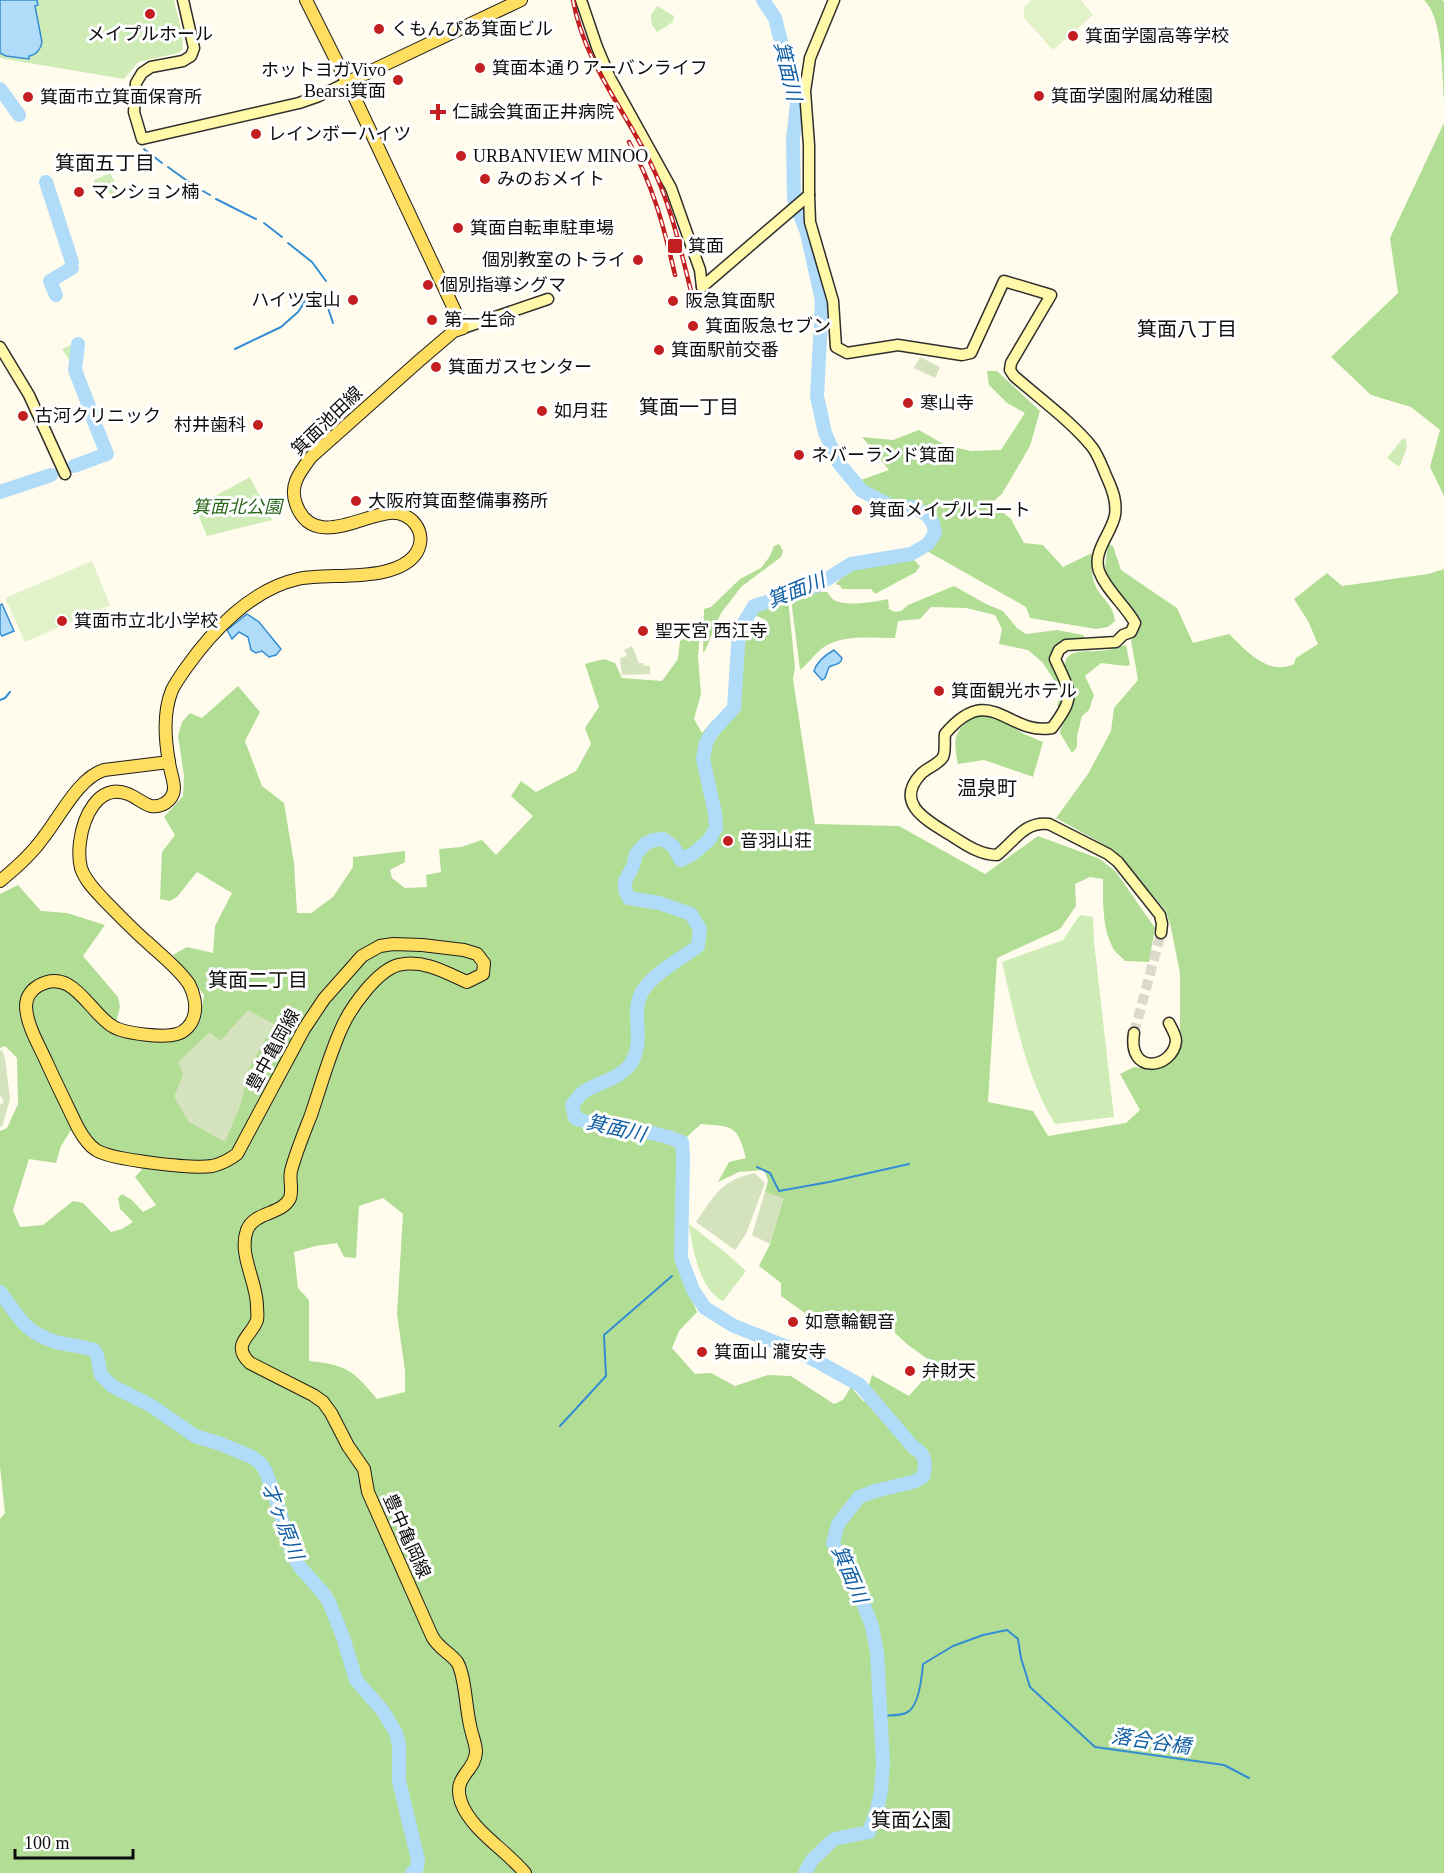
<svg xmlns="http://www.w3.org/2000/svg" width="1444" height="1873" viewBox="0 0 1444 1873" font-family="'Times New Roman','Noto Sans JP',serif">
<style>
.green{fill:#cfebb6}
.forest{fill:#b2dd94;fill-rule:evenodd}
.cemetery{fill:#d5e2be}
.pitch{fill:#e2f2c8}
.water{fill:#b0dbf9;stroke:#348dd3;stroke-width:1.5}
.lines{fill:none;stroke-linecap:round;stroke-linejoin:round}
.stream{stroke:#348dd3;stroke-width:2}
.river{stroke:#b0dbf9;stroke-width:14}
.secondary-tunnel{stroke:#dbd8cc;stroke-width:10;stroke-dasharray:10 5;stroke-linecap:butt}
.secondary-casing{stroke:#2f2f2f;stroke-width:13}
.primary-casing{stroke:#1e1e1e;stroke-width:14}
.secondary{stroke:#fff9a9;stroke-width:10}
.primary{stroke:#fedd5f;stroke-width:12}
.rail-casing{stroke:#c31f21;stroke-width:4.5}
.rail{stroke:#fff;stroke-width:2;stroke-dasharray:7;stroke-linecap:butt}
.poi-dot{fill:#c31f21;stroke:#fff;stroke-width:2}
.labels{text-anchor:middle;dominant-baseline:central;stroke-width:6;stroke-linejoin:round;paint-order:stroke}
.poi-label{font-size:18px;fill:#0d0d0d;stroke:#fff;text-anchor:start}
.street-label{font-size:18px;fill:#0d0d0d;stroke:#fff}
.park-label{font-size:18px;font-style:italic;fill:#28681b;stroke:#fff}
.water-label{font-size:20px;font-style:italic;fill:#115fa5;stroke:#fff}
.neighbourhood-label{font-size:20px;fill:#0d0d0d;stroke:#fff}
</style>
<rect width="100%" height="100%" fill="#fffcee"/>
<!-- green -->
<g class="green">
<polygon points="0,0 174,0 182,34 183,49 178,53 138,62 124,79 5,59 0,57"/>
<polygon points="657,6 674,16 673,22 657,32 652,25 651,15"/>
<polygon points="110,173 121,193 111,197 108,189 98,193 94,180"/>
<polygon points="77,342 75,356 69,360 62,349"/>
<polygon points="351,395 353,409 344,416 337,402"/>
<polygon points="1403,438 1406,440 1407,447 1400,466 1398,466 1387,458"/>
<polygon points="250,477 272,520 207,536 195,507"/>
<path d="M1080,915L1093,917L1094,942L1114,1117L1055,1124C1025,1075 1015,1017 1002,962L1063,940Z"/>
<path d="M689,1224L726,1253L746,1271L723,1301C700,1291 692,1247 689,1224Z"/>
</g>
<!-- forest -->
<g class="forest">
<path d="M1424,0H1442L1444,2V100C1442,75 1443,17 1424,0Z"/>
<polygon points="1444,123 1444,496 1430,467 1440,430 1411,407 1371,395 1331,357 1398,293 1390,238"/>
<path d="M987,371H997L1040,411L1030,446L1002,494L991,503L1011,519L1024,543L1043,545L1063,567L1092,553C1091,565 1091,576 1096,587C1103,601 1113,603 1115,621L1108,627L1096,629L1030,618L1026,607L925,550L930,546L938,533C935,520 928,509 914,505C908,504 901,505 895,504C882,501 866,490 858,481L889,470L862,437L893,440L919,430L945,445L971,451L1001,450L1025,413L1007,403L989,385Z"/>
<polygon points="779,544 783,551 781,557 742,586 721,613 705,651 703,652 704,609 711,607 740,579 761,568 770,556 774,546"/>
<path d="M1108,544L1113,546L1121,570L1177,608L1193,643L1229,634C1247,651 1267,676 1294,664L1296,658L1318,644L1308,621L1294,599L1327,573L1342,586L1428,574L1444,569V1873H0V1519L5,1513L0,1467V1131L7,1128L18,1104L17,1058L5,1046L0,1048V894L18,885L41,911L67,913L105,925L83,956L118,997L120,1007L116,1023L180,1039L200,1022L204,995L173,955L187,947L213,953L215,926L232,893L197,872L177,897L170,901L160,899L162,852L175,835L164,817L183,796L184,776L178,736L182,722L190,713L202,718L238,686L260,712L245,741L262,786L284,803L294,863L297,913H311L333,897L353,867V857L405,851V862L390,870L392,878L405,888L427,887L426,875L441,872L439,849L461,847L482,840L496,855L533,816L511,796L521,781L536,792L576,771L591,744L585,728L599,707L585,664L604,659L615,663L622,678L662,681L678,659L680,641L697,631L700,633L698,657L701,694L694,719L702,733L713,720L716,731L720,730L738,709L741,631L754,632L764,626L766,620L752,614L756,607L788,598L795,668L793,679L815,824L899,826L985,874L1038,836L1100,859L1116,872L1155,928L1149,962L1125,961C1121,956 1114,952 1112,946C1102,926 1103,901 1103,879L1090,877L1075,884L1076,906L1060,929L997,958L988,1102L1033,1111L1048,1136L1126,1123L1140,1110L1120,1074L1134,1067L1151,1070L1169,1060L1180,1043V973L1171,928L1166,911L1114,850L1056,818L1088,774L1111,731L1114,708L1138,680L1131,640L1137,632L1140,622L1134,610L1112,584L1107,575L1105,567ZM701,1124C733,1127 737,1124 746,1158L729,1162L718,1182L739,1172L764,1170L768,1180L765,1192L783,1199L770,1244L759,1266L781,1283V1296L812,1318L835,1313L860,1325L874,1318L886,1316L895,1322V1333L908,1345L936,1365L909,1396L872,1375L864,1402L851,1387L843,1400L834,1404L791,1376L768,1375L735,1386L711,1373L695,1374L672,1348L679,1331L697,1312L675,1261L679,1144ZM71,1130L81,1142L146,1165L135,1177L156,1205L143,1212L132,1200L122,1194L118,1198L120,1209L133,1222L122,1229L111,1232L83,1203L73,1201L43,1225L20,1227L13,1210L29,1159L56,1163L61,1146ZM383,1198L403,1214L397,1314L405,1371V1392L377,1399C353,1370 347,1365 309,1361V1300L298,1288L294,1252L316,1246L337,1243L344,1257L356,1258L359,1206Z"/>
<polygon points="911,557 920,566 916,572 875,594 871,589 842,589 840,585 837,585 836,583 853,568"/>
<path d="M954,586L986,604L1003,611L1017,628L1026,634L1057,630L1083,635L1085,638L1067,641L1055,651L1067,692L1062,709L1057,706L1060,696L1056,683L1043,663L1028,650L999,644L1002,629L995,615L966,608L931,607L920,619L898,621L895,638C873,638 842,634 824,647C815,653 809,663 800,670L791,599L811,592H827C828,593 832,599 834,600C846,607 875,602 888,599L889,609L895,612L901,611L908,605Z"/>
<path d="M1126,645L1130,665L1126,666L1101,663L1085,676L1094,695L1089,710L1082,716L1077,736V747L1072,753L1060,733C1062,720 1073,710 1073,699C1074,687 1065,678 1065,667C1064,648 1086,652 1098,651C1107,651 1117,647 1126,645Z"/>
<path d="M980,714L996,717L1024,734L1043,742L1033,777L984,760L958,764C952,736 955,728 980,714Z"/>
</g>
<!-- cemetery -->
<g class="cemetery">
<polygon points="920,357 940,367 935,378 914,368"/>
<polygon points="632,646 639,663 643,663 644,666 650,666 650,674 622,675 620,658 627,656 624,650"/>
<polygon points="248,1010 274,1024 248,1070 241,1104 225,1142 189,1122 174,1097 183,1074 178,1062 210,1032 220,1041"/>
<polygon points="2,1050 5,1058 10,1099 2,1127 0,1126 0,1105 4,1102 0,1095 0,1051"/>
<path d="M755,1173L765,1183L746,1234L735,1250L696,1222C715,1195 721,1180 755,1173Z"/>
<polygon points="765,1192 783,1198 770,1244 752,1235"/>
</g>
<!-- pitch -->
<g class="pitch">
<polygon points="1032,0 1081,0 1093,15 1053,50 1024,18 1024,7"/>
<polygon points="92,561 110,605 25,642 5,598"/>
</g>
<!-- water -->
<g class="water">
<path d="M0,0H37L38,5L35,6L42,42C41,49 36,55 29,56V59L6,56L0,53Z"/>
<polygon points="2,604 14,631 2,636 0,633 0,605"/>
<polygon points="247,614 259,622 281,649 276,655 269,657 262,651 256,653 251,650 248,637 239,632 232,639 227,630"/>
<path d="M834,650L842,658C841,665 835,664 829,667L825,678L822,680L814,671C817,661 825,655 834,650Z"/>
</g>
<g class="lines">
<!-- stream -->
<g class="stream">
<polyline points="144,149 162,163"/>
<polyline points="168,167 197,188"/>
<polyline points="203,191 210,195"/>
<polyline points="216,199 256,219"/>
<polyline points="264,223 282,237"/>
<polyline points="288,243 312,262 326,281"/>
<polyline points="235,349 281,327 298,312 306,300 324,296 333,323"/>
<polyline points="0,700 5,698 10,692"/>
<polyline points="757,1167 770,1173 779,1191 829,1182 909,1164"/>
<polyline points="560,1426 606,1376 604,1335 672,1276"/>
<path d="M881,1716C889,1715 899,1716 906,1713C919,1708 922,1676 923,1664L953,1646L983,1635L1007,1630L1018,1639L1021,1658L1030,1687L1095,1747L1224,1765L1249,1778"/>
</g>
<!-- river -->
<g class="river">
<path d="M763,0L775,18L797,104L793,139L794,199L807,233L822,301L817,396L825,433L838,462L862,491L893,507H913L927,515L933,523L935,533L928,544L911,554L851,564L816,586L754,606L739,631L734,708L712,732L706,743L703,759L715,813L716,828L709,840L694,853L681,860L673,846L663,839L654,840L645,844L636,854L633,866L625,881V890L629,898L659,903L691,914L700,929L698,946C681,959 650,975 641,994C630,1016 647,1043 629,1066C616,1081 596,1082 581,1094C578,1097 575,1102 572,1105L575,1118C591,1125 608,1126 626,1129C645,1131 664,1135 682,1142L683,1157L681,1258L693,1290L705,1308L734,1326L800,1352L860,1385L914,1448C927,1454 926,1466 923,1477L913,1482L875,1491L859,1497L838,1524L833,1543L843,1566L857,1588L872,1626L877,1652L883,1763L881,1791L877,1810L869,1832L834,1839L812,1860L805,1873"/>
<polyline points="0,89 19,115"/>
<polyline points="46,182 72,262"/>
<polyline points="56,295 50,281 72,268"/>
<polyline points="78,344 75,370 92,414"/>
<polyline points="74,466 107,454 93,419"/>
<polyline points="0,492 51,475"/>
<path d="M0,1292C19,1317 24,1332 56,1342C68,1345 82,1346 94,1350L97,1355L101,1375L112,1386L150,1405L195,1436L221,1444L252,1457L260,1463L265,1470L276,1499L292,1554L300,1567L323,1593L329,1602L343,1637L356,1680L383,1711L396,1733L399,1745V1781L418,1860L417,1868L412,1873"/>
</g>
<!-- secondary-tunnel -->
<polyline class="secondary-tunnel" points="1134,1033 1161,933"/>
<defs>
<g id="secondary">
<polyline points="183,0 194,48 191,56 183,61 151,67 142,73 136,83 134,112 142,139 299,103 319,96 346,83"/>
<polyline points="581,0 597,47 610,78 671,188 700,270 702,287"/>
<path d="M834,0L810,58L805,91L809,145V195L810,222L833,301L836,347L847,353L898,345L962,355L971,353L1004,281L1051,295L1011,363L1010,370L1014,376C1039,398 1072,422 1092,447C1099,456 1103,469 1108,480C1113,491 1117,502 1115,515C1112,533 1092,551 1099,571C1106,590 1125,605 1135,623L1131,632L1123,635L1116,642L1066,645L1059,650L1055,659C1071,694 1076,696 1052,728C1007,736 991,680 945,734C944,741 946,751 943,757C938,765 928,767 921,774C895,802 924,819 947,833C962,842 978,855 997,855C1015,841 1024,821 1049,824L1108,854L1118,862L1160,915L1162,924L1161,933"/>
<polyline points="702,287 809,195"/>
<polyline points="463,328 548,299"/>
<polyline points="0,347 29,395 65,474"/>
<path d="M1134,1033C1127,1076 1173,1069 1176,1041C1176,1035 1172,1029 1169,1023"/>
</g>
<g id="primary">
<path d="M306,0L352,92L463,328L454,331L420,360L311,457C300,472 289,485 296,504C312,549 360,516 389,513C411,511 428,532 417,552C397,584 330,572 298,579C252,589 212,631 186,668C181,675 176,682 172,690C163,712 165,740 169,762C170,771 174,780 174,788C174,793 172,797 169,800C164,805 158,807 151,806C143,804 136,797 128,794C98,782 83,818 80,842C79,850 79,860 81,868C85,881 96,891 104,900C118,914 132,929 147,942C161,955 178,968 189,984C194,993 197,1006 194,1016C192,1024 185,1032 177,1034C164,1038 124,1034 112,1026C89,1012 72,966 38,986C30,991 26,997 26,1007C27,1026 39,1045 47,1063C57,1085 68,1107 78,1128C83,1137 88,1145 96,1150C111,1160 193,1169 212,1166C222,1164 229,1160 237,1154L304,1029L324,999L362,956L380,946L393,944L422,945L464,950L477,954L484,963L483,974L467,982C445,972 423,959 398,965C377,971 352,1006 343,1025C330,1052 321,1086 311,1115C304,1133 296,1152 291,1171C289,1180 293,1190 290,1198C282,1215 255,1211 247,1230C238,1254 257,1282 257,1306C257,1310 258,1316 257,1320C252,1336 230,1344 250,1363L313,1395L323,1402L331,1413L348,1446L364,1469L368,1492L432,1636C438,1648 449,1652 457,1662C465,1674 466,1709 470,1725C471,1733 476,1743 476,1752C475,1772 452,1776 461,1802C471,1830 506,1850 525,1873"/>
<polyline points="346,83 521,0"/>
<path d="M0,881C16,868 31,855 43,838C60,817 78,778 104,770L169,762"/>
</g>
</defs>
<!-- secondary casing -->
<use href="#secondary" class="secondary-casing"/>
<!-- primary casing -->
<use href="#primary" class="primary-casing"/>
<!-- secondary -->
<use href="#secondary" class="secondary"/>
<!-- primary -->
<use href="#primary" class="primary"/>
<defs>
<g id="rail">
<path d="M573,0C584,61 622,106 649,160C671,203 681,252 693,299"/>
<path d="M629,142C653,185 664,227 675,275"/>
</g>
</defs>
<!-- rail casing -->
<use href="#rail" class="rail-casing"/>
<!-- rail -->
<use href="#rail" class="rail"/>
</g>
<!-- markers -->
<g class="poi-dot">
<circle cx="150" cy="14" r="6"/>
<circle cx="379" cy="29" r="6"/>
<circle cx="1073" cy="36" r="6"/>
<circle cx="480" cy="68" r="6"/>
<circle cx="398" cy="80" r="6"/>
<circle cx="1039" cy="96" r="6"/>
<circle cx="28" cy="97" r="6"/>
<path d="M435 103h6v6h6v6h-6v6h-6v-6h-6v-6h6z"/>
<circle cx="256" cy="134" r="6"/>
<circle cx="461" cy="156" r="6"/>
<circle cx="485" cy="179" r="6"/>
<circle cx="79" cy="192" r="6"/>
<circle cx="458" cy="228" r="6"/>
<rect x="667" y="238" width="16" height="16" rx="3"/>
<circle cx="638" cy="260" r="6"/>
<circle cx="428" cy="285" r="6"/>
<circle cx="353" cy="300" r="6"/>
<circle cx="673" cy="301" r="6"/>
<circle cx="432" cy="320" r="6"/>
<circle cx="693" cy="326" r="6"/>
<circle cx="659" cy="350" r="6"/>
<circle cx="436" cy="367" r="6"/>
<circle cx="908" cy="403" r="6"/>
<circle cx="542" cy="411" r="6"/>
<circle cx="23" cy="416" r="6"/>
<circle cx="258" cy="425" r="6"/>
<circle cx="799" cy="455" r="6"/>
<circle cx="356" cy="501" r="6"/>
<circle cx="857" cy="510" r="6"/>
<circle cx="62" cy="621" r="6"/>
<circle cx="643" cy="631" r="6"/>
<circle cx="939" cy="691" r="6"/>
<circle cx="728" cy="841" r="6"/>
<circle cx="793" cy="1322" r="6"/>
<circle cx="702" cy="1352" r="6"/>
<circle cx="910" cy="1371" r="6"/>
</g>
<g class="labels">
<!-- poi labels -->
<g class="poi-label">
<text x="391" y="29">くもんぴあ箕面ビル</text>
<text x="150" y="34" text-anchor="middle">メイプルホール</text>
<text x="1085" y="36">箕面学園高等学校</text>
<text x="492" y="68">箕面本通りアーバンライフ</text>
<text x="386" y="70" text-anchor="end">ホットヨガVivo<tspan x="386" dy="21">Bearsi箕面</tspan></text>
<text x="1051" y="96">箕面学園附属幼稚園</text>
<text x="40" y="97">箕面市立箕面保育所</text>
<text x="452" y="112">仁誠会箕面正井病院</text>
<text x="268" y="134">レインボーハイツ</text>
<text x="473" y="156">URBANVIEW MINOO</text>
<text x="497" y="179">みのおメイト</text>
<text x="91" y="192">マンション楠</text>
<text x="470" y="228">箕面自転車駐車場</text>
<text x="688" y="246">箕面</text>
<text x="626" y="260" text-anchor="end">個別教室のトライ</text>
<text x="440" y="285">個別指導シグマ</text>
<text x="341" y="300" text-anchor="end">ハイツ宝山</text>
<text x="685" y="301">阪急箕面駅</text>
<text x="444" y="320">第一生命</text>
<text x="705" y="326">箕面阪急セブン</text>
<text x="671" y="350">箕面駅前交番</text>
<text x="448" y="367">箕面ガスセンター</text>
<text x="920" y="403">寒山寺</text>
<text x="554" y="411">如月荘</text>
<text x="35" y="416">古河クリニック</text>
<text x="246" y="425" text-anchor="end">村井歯科</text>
<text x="811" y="455">ネバーランド箕面</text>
<text x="368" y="501">大阪府箕面整備事務所</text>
<text x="869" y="510">箕面メイプルコート</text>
<text x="74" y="621">箕面市立北小学校</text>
<text x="655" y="631">聖天宮 西江寺</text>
<text x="951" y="691">箕面観光ホテル</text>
<text x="740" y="841">音羽山荘</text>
<text x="805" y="1322">如意輪観音</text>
<text x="714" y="1352">箕面山 瀧安寺</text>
<text x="922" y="1371">弁財天</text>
</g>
<!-- street labels -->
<g class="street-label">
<text transform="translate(327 421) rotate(-44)">箕面池田線</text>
<text transform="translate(273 1050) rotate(-61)">豊中亀岡線</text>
<text transform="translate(407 1536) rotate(66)">豊中亀岡線</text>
</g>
<!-- park labels -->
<g class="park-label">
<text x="237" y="507">箕面北公園</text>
</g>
<!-- water labels -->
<g class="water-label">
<text transform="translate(788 71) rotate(77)">箕面川</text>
<text transform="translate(796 590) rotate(-22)">箕面川</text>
<text transform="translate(616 1128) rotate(13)">箕面川</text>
<text transform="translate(283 1521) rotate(69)">才ヶ原川</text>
<text transform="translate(850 1574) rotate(67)">箕面川</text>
<text transform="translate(1151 1741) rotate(8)">落合谷橋</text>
</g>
<!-- neighbourhood labels -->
<g class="neighbourhood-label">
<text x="105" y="163">箕面五丁目</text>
<text x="1187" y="329">箕面八丁目</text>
<text x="689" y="407">箕面一丁目</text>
<text x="987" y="788">温泉町</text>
<text x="258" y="980">箕面二丁目</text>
<text x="911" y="1820">箕面公園</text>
</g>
</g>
<!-- scale -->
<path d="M15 1849v9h118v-9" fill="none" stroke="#0d0d0d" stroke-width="3"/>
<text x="24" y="1849" font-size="18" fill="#0d0d0d" stroke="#ffffff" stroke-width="4.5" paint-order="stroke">100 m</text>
</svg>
